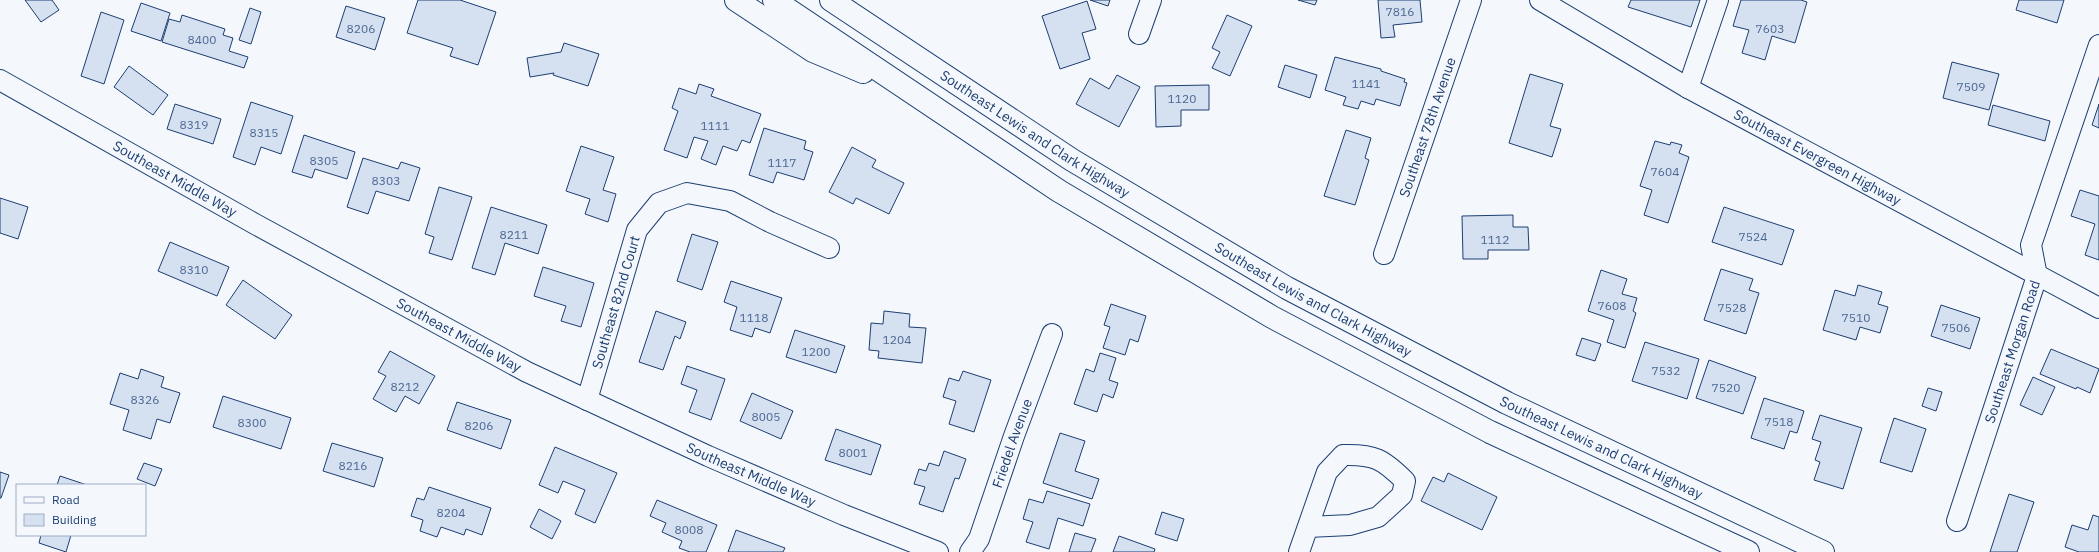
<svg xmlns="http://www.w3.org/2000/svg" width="2099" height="552" viewBox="0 0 2099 552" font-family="'IBM Plex Sans',sans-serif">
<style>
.building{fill:#d5e0f0;stroke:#1d3f73}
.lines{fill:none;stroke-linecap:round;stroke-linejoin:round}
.minor-casing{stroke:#1d3f73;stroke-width:22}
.highway-casing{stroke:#1d3f73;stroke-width:24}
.minor{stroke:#f4f7fb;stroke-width:20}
.highway{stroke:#f4f7fb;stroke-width:22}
.labels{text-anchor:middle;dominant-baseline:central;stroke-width:3;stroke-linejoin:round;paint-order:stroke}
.number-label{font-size:12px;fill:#4b6792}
.street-label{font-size:14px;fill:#1d3f73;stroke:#f4f7fb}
</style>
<rect width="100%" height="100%" fill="#f4f7fb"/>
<!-- building -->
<g class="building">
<polygon points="25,0 52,0 59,10 41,22"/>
<polygon points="418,0 460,0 496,12 478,65 450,56 453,48 407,33"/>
<polygon points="1090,0 1110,0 1108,6"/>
<polygon points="1298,0 1317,0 1315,5"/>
<polygon points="1378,0 1420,0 1422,22 1393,25 1395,37 1381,38"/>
<polygon points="1631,0 1700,0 1691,27 1628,7"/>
<polygon points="1741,0 1801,0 1807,2 1795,43 1772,36 1765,60 1742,53 1749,30 1733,26"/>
<polygon points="2019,0 2064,0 2057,23 2016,10"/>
<polygon points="1087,1 1096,29 1082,33 1090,59 1060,69 1042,16"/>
<polygon points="141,3 170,13 161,41 131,31"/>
<polygon points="346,6 385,18 375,50 336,37"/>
<polygon points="250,8 261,12 251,44 239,40"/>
<polygon points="101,12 124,20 104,84 81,76"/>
<polygon points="182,15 225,29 223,35 233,38 229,51 248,57 244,68 162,42 169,19 180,22"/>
<polygon points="1227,15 1252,26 1230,76 1212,68 1220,52 1212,48"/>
<polygon points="564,43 599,54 588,86 553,75 554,73 530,77 527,58 561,52"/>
<polygon points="1335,57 1381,69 1381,71 1405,79 1404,82 1407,83 1400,106 1376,99 1374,105 1361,101 1358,109 1343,105 1346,97 1325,90"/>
<polygon points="1952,62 1999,74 1989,110 1943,98"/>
<polygon points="1285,65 1317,75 1310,98 1278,87"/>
<polygon points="129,66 168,95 153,115 114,87"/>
<polygon points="1530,74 1563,84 1550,126 1561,129 1552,157 1509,143"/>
<polygon points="1117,75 1140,87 1119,127 1076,104 1090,78 1109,89"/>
<polygon points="699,84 714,89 711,96 761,114 750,143 742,140 737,151 723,146 716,165 701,159 708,141 694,137 687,158 664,150 678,111 672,108 679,88 696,94"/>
<polygon points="1209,85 1209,110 1181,110 1181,126 1156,127 1155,86"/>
<polygon points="251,102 293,116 281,154 261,147 255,165 233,157"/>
<polygon points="175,104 221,119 213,144 167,129"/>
<polygon points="2099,104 2099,128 2092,125"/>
<polygon points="1993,105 2050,121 2045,141 1988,125"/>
<polygon points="764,128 806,141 804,149 813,152 804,180 777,172 773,183 749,175"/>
<polygon points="1346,130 1371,138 1365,158 1369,160 1355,205 1324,196"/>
<polygon points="304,135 355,152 347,179 315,169 312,178 292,172"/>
<polygon points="1655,141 1670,145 1671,142 1682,145 1679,153 1689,157 1668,223 1644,215 1652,190 1640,186"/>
<polygon points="581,146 614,157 603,190 616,194 608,222 585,214 590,199 566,191"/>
<polygon points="852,147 876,160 872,167 904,183 889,214 856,198 853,204 829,192"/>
<polygon points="363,158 398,169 401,162 420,168 409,201 376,191 368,214 347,207"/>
<polygon points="439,187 472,197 452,260 429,253 434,237 425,234"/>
<polygon points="2080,190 2099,196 2099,260 2085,255 2095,224 2071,216"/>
<polygon points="0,198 28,207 18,239 0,233"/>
<polygon points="491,207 547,225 538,254 505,243 495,275 472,268"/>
<polygon points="1724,207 1794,230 1782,265 1712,242"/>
<polygon points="1513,215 1513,227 1528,227 1529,250 1488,250 1488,259 1463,259 1462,216"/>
<polygon points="692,234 718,242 702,290 677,281"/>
<polygon points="170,242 229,267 217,296 158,271"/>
<polygon points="543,267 594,283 581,327 561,321 566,306 534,296"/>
<polygon points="1721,269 1753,279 1749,290 1759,293 1746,334 1704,320"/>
<polygon points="1601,270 1627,279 1622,294 1637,298 1633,311 1636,313 1625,348 1607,342 1614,320 1588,311"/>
<polygon points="243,280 292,315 275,339 226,305"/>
<polygon points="731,281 782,298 770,333 755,328 752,337 730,330 737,307 724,302"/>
<polygon points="1858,285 1882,292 1878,304 1888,307 1880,333 1860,327 1856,340 1823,330 1835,290 1855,296"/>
<polygon points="1111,304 1146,316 1138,342 1130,339 1125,355 1103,348 1110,327 1104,325"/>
<polygon points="1941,305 1980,318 1970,349 1931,336"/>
<polygon points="656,311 686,322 680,339 675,336 663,370 639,362"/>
<polygon points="884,311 910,314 909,327 926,328 922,363 878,358 879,351 869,350 871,323 883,324"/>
<polygon points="795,330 845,346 836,373 786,357"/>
<polygon points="1582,338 1601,344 1595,361 1576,355"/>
<polygon points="1645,342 1699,359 1687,399 1632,381"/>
<polygon points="2051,349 2099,369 2090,393 2077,387 2076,389 2040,374"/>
<polygon points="390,351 435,376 419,404 405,396 396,412 373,399 386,376 378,372"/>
<polygon points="1100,353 1116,358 1109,380 1118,383 1113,398 1103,394 1097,412 1074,404 1086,369 1094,372"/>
<polygon points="1709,360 1756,377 1743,414 1696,398"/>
<polygon points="687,366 725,379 711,420 689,412 697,390 681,384"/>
<polygon points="141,369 164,377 161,387 180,393 170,423 157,419 151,439 123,430 129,410 110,404 120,373 138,379"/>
<polygon points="963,371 991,380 974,432 949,424 956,401 943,397 949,378 959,381"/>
<polygon points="2033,377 2055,387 2042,415 2020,405"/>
<polygon points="1928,388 1942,392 1936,411 1922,406"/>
<polygon points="752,393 793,411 781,439 740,421"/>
<polygon points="223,396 291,418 281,449 213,427"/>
<polygon points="1764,398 1804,411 1797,433 1790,431 1784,449 1751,438"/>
<polygon points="457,402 511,420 501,449 447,430"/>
<polygon points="1820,415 1862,428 1843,489 1814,480 1820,462 1815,460 1821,442 1812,439"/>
<polygon points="1894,418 1926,429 1912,472 1880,462"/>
<polygon points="836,429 881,445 871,475 825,460"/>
<polygon points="1060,433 1085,441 1075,471 1099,479 1092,499 1043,483"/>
<polygon points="332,443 383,458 374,487 323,471"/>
<polygon points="555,447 617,473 595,523 575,514 585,490 563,481 558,493 539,485"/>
<polygon points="944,451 966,459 959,479 955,478 943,512 919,504 925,487 914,484 919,469 926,471 929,463 939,466"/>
<polygon points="144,463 162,469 155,486 137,479"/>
<polygon points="0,472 9,475 1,498 0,498"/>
<polygon points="1448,473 1497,497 1482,530 1421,501 1433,477 1444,482"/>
<polygon points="60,476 87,485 57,485"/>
<polygon points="429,487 491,508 482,535 466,529 464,535 441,527 437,537 420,531 423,520 411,516 417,498 424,500"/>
<polygon points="1047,491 1090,504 1083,526 1058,518 1049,549 1026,542 1033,522 1023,519 1029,499 1043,503"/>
<polygon points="2009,494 2034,502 2017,552 1990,552"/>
<polygon points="657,500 717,525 706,552 690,552 679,548 682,541 662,532 666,523 650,516"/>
<polygon points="539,509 561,521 552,539 530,527"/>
<polygon points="1162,512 1184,519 1177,541 1155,534"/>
<polygon points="2093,515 2099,517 2099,552 2079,552 2065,547 2072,525 2088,530"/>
<polygon points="736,530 785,548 783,552 728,552"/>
<polygon points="1075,533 1096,539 1091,552 1069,552"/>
<polygon points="41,535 71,535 66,552 39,543"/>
<polygon points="1119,536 1155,549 1154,552 1113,552"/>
</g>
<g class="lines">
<defs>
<g id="minor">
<path id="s1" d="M1540,0L1688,88L2099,308"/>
<polyline points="1139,34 1151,0"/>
<path id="s2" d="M0,80L255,224L527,372L708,456L844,515L938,552"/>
<polyline points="1688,88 1718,0"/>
<path id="s3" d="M1384,254L1471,0"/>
<path id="s4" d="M587,400L637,230L659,203L687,193L730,201L770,222L829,248"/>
<path id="s5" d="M1957,521L2037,276L2031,245L2099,45"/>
<path id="s6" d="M970,552L979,539L1014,436L1052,334"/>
<path d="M1299,552L1327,472L1343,455C1374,454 1383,459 1405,481L1402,495L1378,517L1350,525L1308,527"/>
</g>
<g id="highway">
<polyline points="736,0 813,51 863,72"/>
<polyline points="774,0 1059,191 1272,317 1490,432 1748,552"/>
<path id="s7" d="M831,0L1072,160L1287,288L1507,403L1823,552"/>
</g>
</defs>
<!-- minor casing -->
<use href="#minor" class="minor-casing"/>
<!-- highway casing -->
<use href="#highway" class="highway-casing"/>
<!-- minor -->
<use href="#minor" class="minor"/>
<!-- highway -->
<use href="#highway" class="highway"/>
</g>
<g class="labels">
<!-- number labels -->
<g class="number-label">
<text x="1400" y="11">7816</text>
<text x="361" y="28">8206</text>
<text x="1770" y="28">7603</text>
<text x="202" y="39">8400</text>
<text x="1366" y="83">1141</text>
<text x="1971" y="86">7509</text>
<text x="1182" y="98">1120</text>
<text x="194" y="124">8319</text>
<text x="715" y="125">1111</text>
<text x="264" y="132">8315</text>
<text x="324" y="160">8305</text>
<text x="782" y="162">1117</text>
<text x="1665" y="171">7604</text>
<text x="386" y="180">8303</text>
<text x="514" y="234">8211</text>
<text x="1753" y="236">7524</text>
<text x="1495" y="239">1112</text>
<text x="194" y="269">8310</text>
<text x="1612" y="305">7608</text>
<text x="1732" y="307">7528</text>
<text x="754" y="317">1118</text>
<text x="1856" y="317">7510</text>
<text x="1956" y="327">7506</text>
<text x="897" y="339">1204</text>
<text x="816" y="351">1200</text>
<text x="1666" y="370">7532</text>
<text x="405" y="386">8212</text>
<text x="1726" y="387">7520</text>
<text x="145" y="399">8326</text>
<text x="766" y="416">8005</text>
<text x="1779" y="421">7518</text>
<text x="252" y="422">8300</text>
<text x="479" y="425">8206</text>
<text x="853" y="452">8001</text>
<text x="353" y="465">8216</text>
<text x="451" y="512">8204</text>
<text x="689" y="529">8008</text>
</g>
<!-- street labels -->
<g class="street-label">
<text stroke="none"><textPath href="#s3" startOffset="134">Southeast 78th Avenue</textPath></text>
<text stroke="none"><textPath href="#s7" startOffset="244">Southeast Lewis and Clark Highway</textPath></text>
<text stroke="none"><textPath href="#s1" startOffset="319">Southeast Evergreen Highway</textPath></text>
<text stroke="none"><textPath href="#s2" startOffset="201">Southeast Middle Way</textPath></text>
<text stroke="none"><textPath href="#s7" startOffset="568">Southeast Lewis and Clark Highway</textPath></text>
<text stroke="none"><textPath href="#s4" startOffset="102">Southeast 82nd Court</textPath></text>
<text stroke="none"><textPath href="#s2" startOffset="525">Southeast Middle Way</textPath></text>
<text stroke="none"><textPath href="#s5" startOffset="178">Southeast Morgan Road</textPath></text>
<text stroke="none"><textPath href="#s6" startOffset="117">Friedel Avenue</textPath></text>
<text stroke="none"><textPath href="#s7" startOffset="892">Southeast Lewis and Clark Highway</textPath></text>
<text stroke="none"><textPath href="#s2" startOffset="849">Southeast Middle Way</textPath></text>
</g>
</g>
<!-- legend -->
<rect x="16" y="484" width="130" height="52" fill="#f4f7fb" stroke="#9eadc5"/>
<rect x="24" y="497" width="20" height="6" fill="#f4f7fb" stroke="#9eadc5"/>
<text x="52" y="504" font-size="12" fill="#1d3f73">Road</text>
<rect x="24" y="514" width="20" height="12" fill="#d5e0f0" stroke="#9eadc5"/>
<text x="52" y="524" font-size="12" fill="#1d3f73">Building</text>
</svg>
